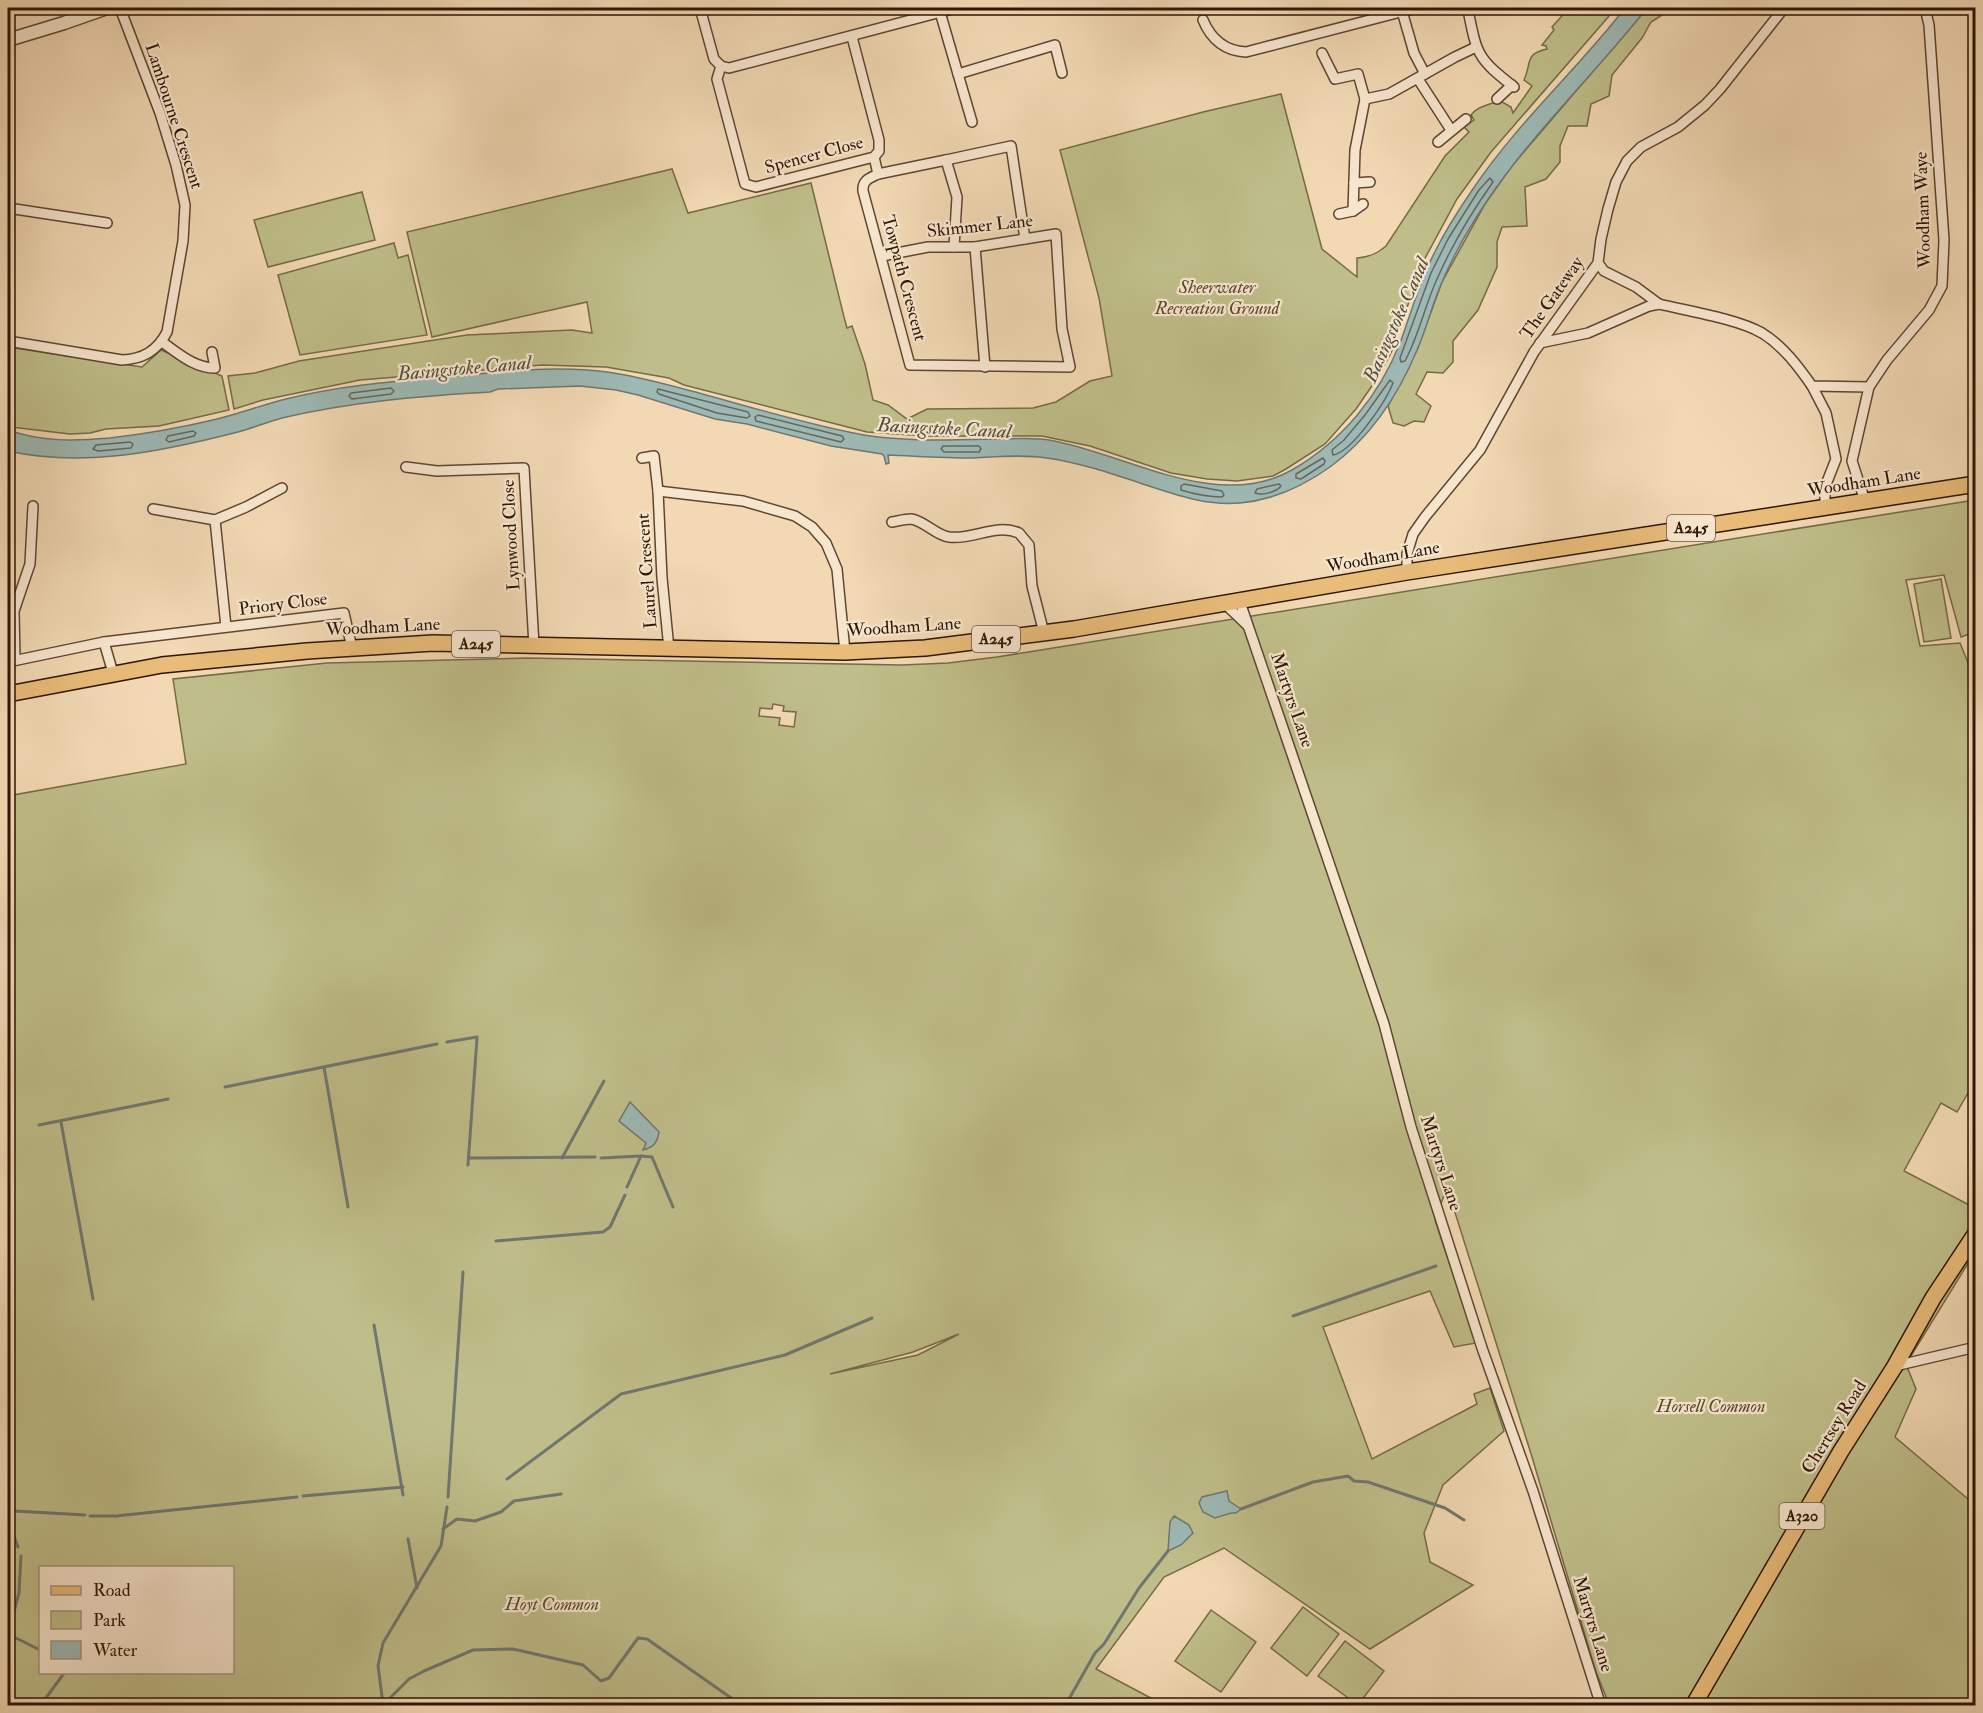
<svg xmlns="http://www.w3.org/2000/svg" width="1983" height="1713" viewBox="0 0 1983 1713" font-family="'IM FELL Double Pica',serif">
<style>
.green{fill:#bfbe8a;stroke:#766a48;stroke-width:1.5;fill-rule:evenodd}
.water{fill:#9db9b5;stroke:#70776f;stroke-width:1.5}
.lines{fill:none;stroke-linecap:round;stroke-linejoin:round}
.shore{stroke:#65675d;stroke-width:1.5}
.stream{stroke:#70776f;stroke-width:3}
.minor-casing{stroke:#5e4631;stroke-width:12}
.tertiary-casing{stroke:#5e4631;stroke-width:15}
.primary-casing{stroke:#2d1505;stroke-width:18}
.minor{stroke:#f7e6ce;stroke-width:9}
.tertiary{stroke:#f7e6ce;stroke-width:12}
.primary{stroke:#e9bc7a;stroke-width:15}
.labels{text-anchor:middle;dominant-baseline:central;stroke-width:4.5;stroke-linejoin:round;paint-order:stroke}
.shield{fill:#f7e6ce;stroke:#6a5441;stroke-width:1.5}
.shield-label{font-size:16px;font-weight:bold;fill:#2d1505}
.street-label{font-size:18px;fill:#2d1505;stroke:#f7e6ce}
.park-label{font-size:18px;font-style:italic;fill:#59482d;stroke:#f7e6ce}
.water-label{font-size:20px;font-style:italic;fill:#544e43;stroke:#f7e6ce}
</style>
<rect width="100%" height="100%" fill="#f2d9b4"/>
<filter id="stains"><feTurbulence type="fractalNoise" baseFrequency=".00333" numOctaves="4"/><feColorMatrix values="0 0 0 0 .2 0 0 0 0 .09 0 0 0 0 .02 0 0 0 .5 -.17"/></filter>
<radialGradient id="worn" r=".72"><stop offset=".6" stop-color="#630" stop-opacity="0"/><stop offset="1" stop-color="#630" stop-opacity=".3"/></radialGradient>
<!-- green -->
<g class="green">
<path d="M1569,8H1616L1491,152L1457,199L1423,262L1391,353L1376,380L1356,409L1325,444L1286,469L1273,476L1237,481L1207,479L1171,473L1090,446L1042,436H926L867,432L684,385L669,378L606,367L542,365L360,380L263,400L234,409L228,376L255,373L299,361L467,335L572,330L592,333L587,302L432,337L407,232L672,169L688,213L811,183L844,317L847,328L852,326L865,364L873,400L888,405L907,419L927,409L1033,408L1056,402L1090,381L1112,376L1099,298L1060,150L1203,112L1281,94L1322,249L1357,277V258C1369,257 1377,254 1386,246L1445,156L1469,132L1464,127L1474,120L1471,115C1478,105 1489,106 1499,100L1511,107L1513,113L1532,86L1524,80C1532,63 1524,54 1547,49L1546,46L1542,45L1554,30L1552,27Z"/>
<polygon points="1647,8 1673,8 1651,22 1642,38 1612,75 1609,96 1591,104 1587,126 1568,126 1560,146 1560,162 1546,179 1525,187 1527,226 1502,227 1497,242 1497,267 1478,310 1453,341 1453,362 1443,373 1427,372 1416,394 1431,406 1424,422 1414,421 1404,426 1393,423 1388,406 1417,350 1442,282 1485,204 1511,167"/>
<polygon points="362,192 375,240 268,267 254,220"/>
<polygon points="394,243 398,258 408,255 427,335 300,355 278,275"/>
<polygon points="8,347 142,367 161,350 222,376 229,410 159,426 106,429 90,433 70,434 11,427 8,425"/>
<path d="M1975,500V632L1961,637L1944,575L1906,580L1920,646L1960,643L1975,680V1088L1972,1086L1957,1112L1941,1103L1904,1171L1975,1208V1252L1906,1364L1916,1389L1895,1437L1975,1505V1705L1702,1706L1689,1699L1683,1705L1609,1704L1596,1672L1532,1457L1447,1187L1435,1220L1476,1343L1454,1347L1430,1291L1323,1327L1372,1459L1477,1404L1474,1394L1490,1388L1504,1431L1443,1485L1424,1533L1430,1562L1473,1585L1370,1649L1224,1548L1164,1577L1096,1669L1164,1705L8,1706V796L186,764L173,679L327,663L528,658L902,665L948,663L997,657ZM773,704L784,706L783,711L796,712L794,727L779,725L780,718L759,716L760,708L772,709ZM959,1334L918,1355L830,1374L913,1352ZM40,1568H232V1672H40Z"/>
<polygon points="1941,579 1951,638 1924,642 1914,584"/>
<polygon points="1303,1607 1339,1634 1307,1676 1271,1648"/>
<polygon points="1211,1610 1256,1642 1221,1692 1175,1661"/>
<polygon points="1345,1641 1384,1671 1358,1705 1318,1676"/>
</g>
<!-- water -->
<g class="water">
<path d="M1625,8H1647C1595,74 1534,131 1487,201C1470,226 1454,254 1442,282C1432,304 1427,328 1417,350C1398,396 1371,437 1330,467C1302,487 1274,500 1240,503C1207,506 1177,495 1146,485C1113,474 1081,463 1047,458C1022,454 995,457 970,458C942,458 915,456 888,455L889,463L886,464L884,456L882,454L831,446L747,424L715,419L638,395L616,390L580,386L498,389L490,392C420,396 350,402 282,418C267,422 253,428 238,432C164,451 84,468 8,451V430C42,442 74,441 110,438C145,434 179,428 213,420C238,414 262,405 286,399C342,385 398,381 455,376C505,372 556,365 607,372C638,376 668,385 699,393C754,408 809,425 864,435C908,442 953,440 997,439C1016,439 1035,437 1054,441C1128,455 1218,512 1292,470C1342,441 1379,396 1400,343C1409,319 1416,294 1426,271C1438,242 1455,215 1473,189C1517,123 1577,70 1625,8Z"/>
<path d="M630,1102L659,1132C657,1143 654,1147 643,1150L646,1143L619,1121Z"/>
<polygon points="1227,1491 1229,1501 1241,1509 1236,1513 1231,1513 1215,1518 1203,1512 1199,1503 1202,1497"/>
<polygon points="1174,1516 1189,1525 1193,1533 1181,1545 1168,1551 1170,1522"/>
</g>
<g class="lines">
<!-- shore -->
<g class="shore">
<path d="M1490,178L1493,182C1471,213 1452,245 1437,279C1425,305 1419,335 1405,361L1401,362L1400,358L1431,273L1448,239L1479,190Z"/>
<path d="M1390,380L1393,383C1386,401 1352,452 1333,455L1332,450L1344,440L1365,415Z"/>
<polygon points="391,388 394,391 391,394 352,399 349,396 351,393"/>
<polygon points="658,389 748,412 750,416 747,418 717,413 659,394 657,392"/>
<polygon points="758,415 842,436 844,439 841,442 756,421 755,417"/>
<polygon points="193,431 196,433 194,436 169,442 166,440 168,436"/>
<polygon points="130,442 133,444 131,448 98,451 93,449 96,445"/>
<polygon points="943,446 979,446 981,449 979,452 944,452 941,449"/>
<polygon points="1323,458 1325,461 1324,464 1301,479 1296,478 1296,474"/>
<path d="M1184,484L1222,491L1224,495L1222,497C1208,497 1194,494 1181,490V486Z"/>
<path d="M1279,484L1281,486C1276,492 1262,496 1255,493L1257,489Z"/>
</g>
<!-- stream -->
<g class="stream">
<polyline points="447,1042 477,1037"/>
<polyline points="324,1067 348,1207"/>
<polyline points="225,1087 437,1044"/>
<polyline points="61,1122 93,1299"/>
<polyline points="39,1125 168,1099"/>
<polyline points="469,1158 595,1157"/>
<polyline points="562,1158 604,1081"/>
<polyline points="601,1158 641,1156 652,1157 673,1207"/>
<polyline points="468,1165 477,1038"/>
<polyline points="627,1187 641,1156"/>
<polyline points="496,1241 603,1232 610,1227 625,1195"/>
<polyline points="1293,1316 1436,1266"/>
<polyline points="374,1325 403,1495"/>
<polyline points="507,1479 621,1394 785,1355 872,1318"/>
<polyline points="303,1496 403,1487"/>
<polyline points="448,1497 463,1272"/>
<polyline points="1241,1509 1313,1482 1348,1476 1354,1481 1368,1482 1445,1508 1464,1520"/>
<polyline points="8,1513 15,1511 85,1515"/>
<polyline points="90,1516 116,1516 297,1497"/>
<polyline points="8,1521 18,1547"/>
<polyline points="443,1529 457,1519 475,1521 501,1512 514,1501 561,1494"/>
<polyline points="408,1539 417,1588"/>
<polyline points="21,1556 19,1593 8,1634 40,1650"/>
<polyline points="383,1704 378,1666 383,1643 441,1546 447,1507"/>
<polyline points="40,1706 65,1672"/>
<polyline points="382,1706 409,1679 424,1671 473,1650 513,1649 583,1665 601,1681 609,1678 638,1638 647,1639 734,1700"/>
<polyline points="1065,1706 1095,1653 1104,1644 1139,1588 1168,1551"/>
</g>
<defs>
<g id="minor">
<polyline points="700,8 714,59 721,66 729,68 956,8"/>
<path d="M1468,10C1477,55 1477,58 1514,87"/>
<polyline points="1402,11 1414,53 1425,74"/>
<polyline points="940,12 958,74"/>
<path d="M1203,20C1211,39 1225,51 1246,52L1416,8"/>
<polyline points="1322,53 1335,79 1358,74 1365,99 1355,150 1353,211"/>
<polyline points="721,66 717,79 745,184 756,187 874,157 879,151 879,140 852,37"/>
<polyline points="1418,79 1451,130"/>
<polyline points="1365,99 1389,94 1455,57 1476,47"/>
<polyline points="1497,99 1512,85"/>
<polyline points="972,122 958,74 1055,45 1062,73"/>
<polyline points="1438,142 1466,119"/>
<path d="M874,157L878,174C870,178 862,180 863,191L910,365L1070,367L1062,329L1056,234L975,247H928L882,256"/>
<polyline points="946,160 1011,146 1025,239"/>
<polyline points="878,174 946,160 957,197 954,247"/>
<polyline points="1354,183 1370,182"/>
<polyline points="8,208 107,223"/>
<polyline points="1339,214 1353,211 1363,204"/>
<polyline points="975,247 985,367"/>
<polyline points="1598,263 1604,271 1636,287 1659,304"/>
<path d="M8,341L122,360C143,359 157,351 167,332L183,241L185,205L176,165L160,113L120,8"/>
<path d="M162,342C178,353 194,368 215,368L212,352"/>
<path d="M1540,343L1588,333L1649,306L1659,304C1688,311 1738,319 1762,333C1783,346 1798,366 1812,386L1869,387L1887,360L1929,310L1942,286L1944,240L1929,25L1925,8"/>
<polyline points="1812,386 1826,413 1836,459 1825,487 1825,507"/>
<polyline points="642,458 654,456 658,491 662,578 669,649"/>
<polyline points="406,467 437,471 524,468 534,646"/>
<polyline points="658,491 743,501 795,516 812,527 826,543 837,569 845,652"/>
<polyline points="1865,501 1852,461 1869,387"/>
<polyline points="153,509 215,520 246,507 282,488"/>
<polyline points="215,520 226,627"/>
<path d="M892,522C898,521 905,519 911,519C925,521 935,535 949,537C974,540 995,523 1019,533L1029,545L1032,586L1044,633"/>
<polyline points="1407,572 1407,554 1413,534 1425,517 1480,450 1534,352 1598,263 1601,239 1608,209 1616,182 1627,161 1641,147 1678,127 1705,105 1720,89 1784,8"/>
<polyline points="1240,602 1384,1024 1411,1127 1482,1348 1533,1491 1601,1706"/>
<polyline points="1225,604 1247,625"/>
<polyline points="104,642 113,673"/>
<polyline points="15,660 14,611 30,564 33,506"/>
<polyline points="8,662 104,642 344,613 352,648"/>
<polyline points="1895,1366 1976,1347"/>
</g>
<polyline id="tertiary" points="8,40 64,23 107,8"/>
<g id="primary">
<polyline points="8,694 162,665 307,651 433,643 845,652 925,648 1074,629 1407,572 1976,484"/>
<polyline points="1693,1706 1841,1451 1895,1366 1933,1298 1976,1233"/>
</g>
</defs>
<!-- minor casing -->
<use href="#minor" class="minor-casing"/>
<!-- tertiary casing -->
<use href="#tertiary" class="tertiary-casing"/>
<!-- primary casing -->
<use href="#primary" class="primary-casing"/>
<!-- minor -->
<use href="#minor" class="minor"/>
<!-- tertiary -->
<use href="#tertiary" class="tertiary"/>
<!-- primary -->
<use href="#primary" class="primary"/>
</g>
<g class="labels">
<!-- shield labels -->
<g class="shield">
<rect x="1667" y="515" width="48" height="26" rx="4.5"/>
<rect x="972" y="626" width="48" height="26" rx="4.5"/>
<rect x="452" y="631" width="48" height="26" rx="4.5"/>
<rect x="1779.5" y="1503" width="45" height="26" rx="4.5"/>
</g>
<g class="shield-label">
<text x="1691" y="528">A245</text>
<text x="996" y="639">A245</text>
<text x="476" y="644">A245</text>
<text x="1802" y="1516">A320</text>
</g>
<!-- street labels -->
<g class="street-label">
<text transform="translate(174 116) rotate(72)">Lambourne Crescent</text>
<text transform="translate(814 155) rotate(-15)">Spencer Close</text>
<text transform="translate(1923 210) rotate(-92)">Woodham Waye</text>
<text transform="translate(980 226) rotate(-6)">Skimmer Lane</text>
<text transform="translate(904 278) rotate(75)">Towpath Crescent</text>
<text transform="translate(1552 298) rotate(-55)">The Gateway</text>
<text transform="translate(1864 482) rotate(-9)">Woodham Lane</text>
<text transform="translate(511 535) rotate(-93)">Lynwood Close</text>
<text transform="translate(1383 557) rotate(-10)">Woodham Lane</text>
<text transform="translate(647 571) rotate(-94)">Laurel Crescent</text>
<text transform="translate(283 604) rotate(-7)">Priory Close</text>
<text transform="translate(383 627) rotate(-3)">Woodham Lane</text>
<text transform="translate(904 627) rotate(-4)">Woodham Lane</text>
<text transform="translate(1292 700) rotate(71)">Martyrs Lane</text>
<text transform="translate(1441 1163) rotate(72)">Martyrs Lane</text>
<text transform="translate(1834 1427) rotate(-58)">Chertsey Road</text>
<text transform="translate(1593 1624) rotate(73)">Martyrs Lane</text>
</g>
<!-- park labels -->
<g class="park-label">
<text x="1217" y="287">Sheerwater<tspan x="1217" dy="21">Recreation Ground</tspan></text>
<text x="1711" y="1406">Horsell Common</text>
<text x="552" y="1604">Hoyt Common</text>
</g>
<!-- water labels -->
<g class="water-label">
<text transform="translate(1396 320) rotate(-66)">Basingstoke Canal</text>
<text transform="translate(464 368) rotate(-5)">Basingstoke Canal</text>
<text transform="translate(944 428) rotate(3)">Basingstoke Canal</text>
</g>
</g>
<!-- margin -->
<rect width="1983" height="1713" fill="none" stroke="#f2d9b4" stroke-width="30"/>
<rect x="9" y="9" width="1965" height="1695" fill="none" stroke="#2d1505" stroke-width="3"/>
<rect x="15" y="15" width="1953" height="1683" fill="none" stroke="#2d1505" stroke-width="1.5"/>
<!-- legend -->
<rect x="39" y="1566" width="195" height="108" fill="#f7e6ce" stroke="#a6927e" stroke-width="1.5"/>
<rect x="51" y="1586" width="30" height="9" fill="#e9bc7a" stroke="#a6927e" stroke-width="1.5"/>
<text x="93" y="1596" font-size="18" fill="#2d1505">Road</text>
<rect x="51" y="1611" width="30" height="18" fill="#bfbe8a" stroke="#a6927e" stroke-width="1.5"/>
<text x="93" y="1626" font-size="18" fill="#2d1505">Park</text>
<rect x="51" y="1641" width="30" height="18" fill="#9db9b5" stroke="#a6927e" stroke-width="1.5"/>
<text x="93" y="1656" font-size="18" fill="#2d1505">Water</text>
<rect width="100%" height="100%" filter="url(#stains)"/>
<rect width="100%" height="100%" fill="url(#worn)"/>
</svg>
